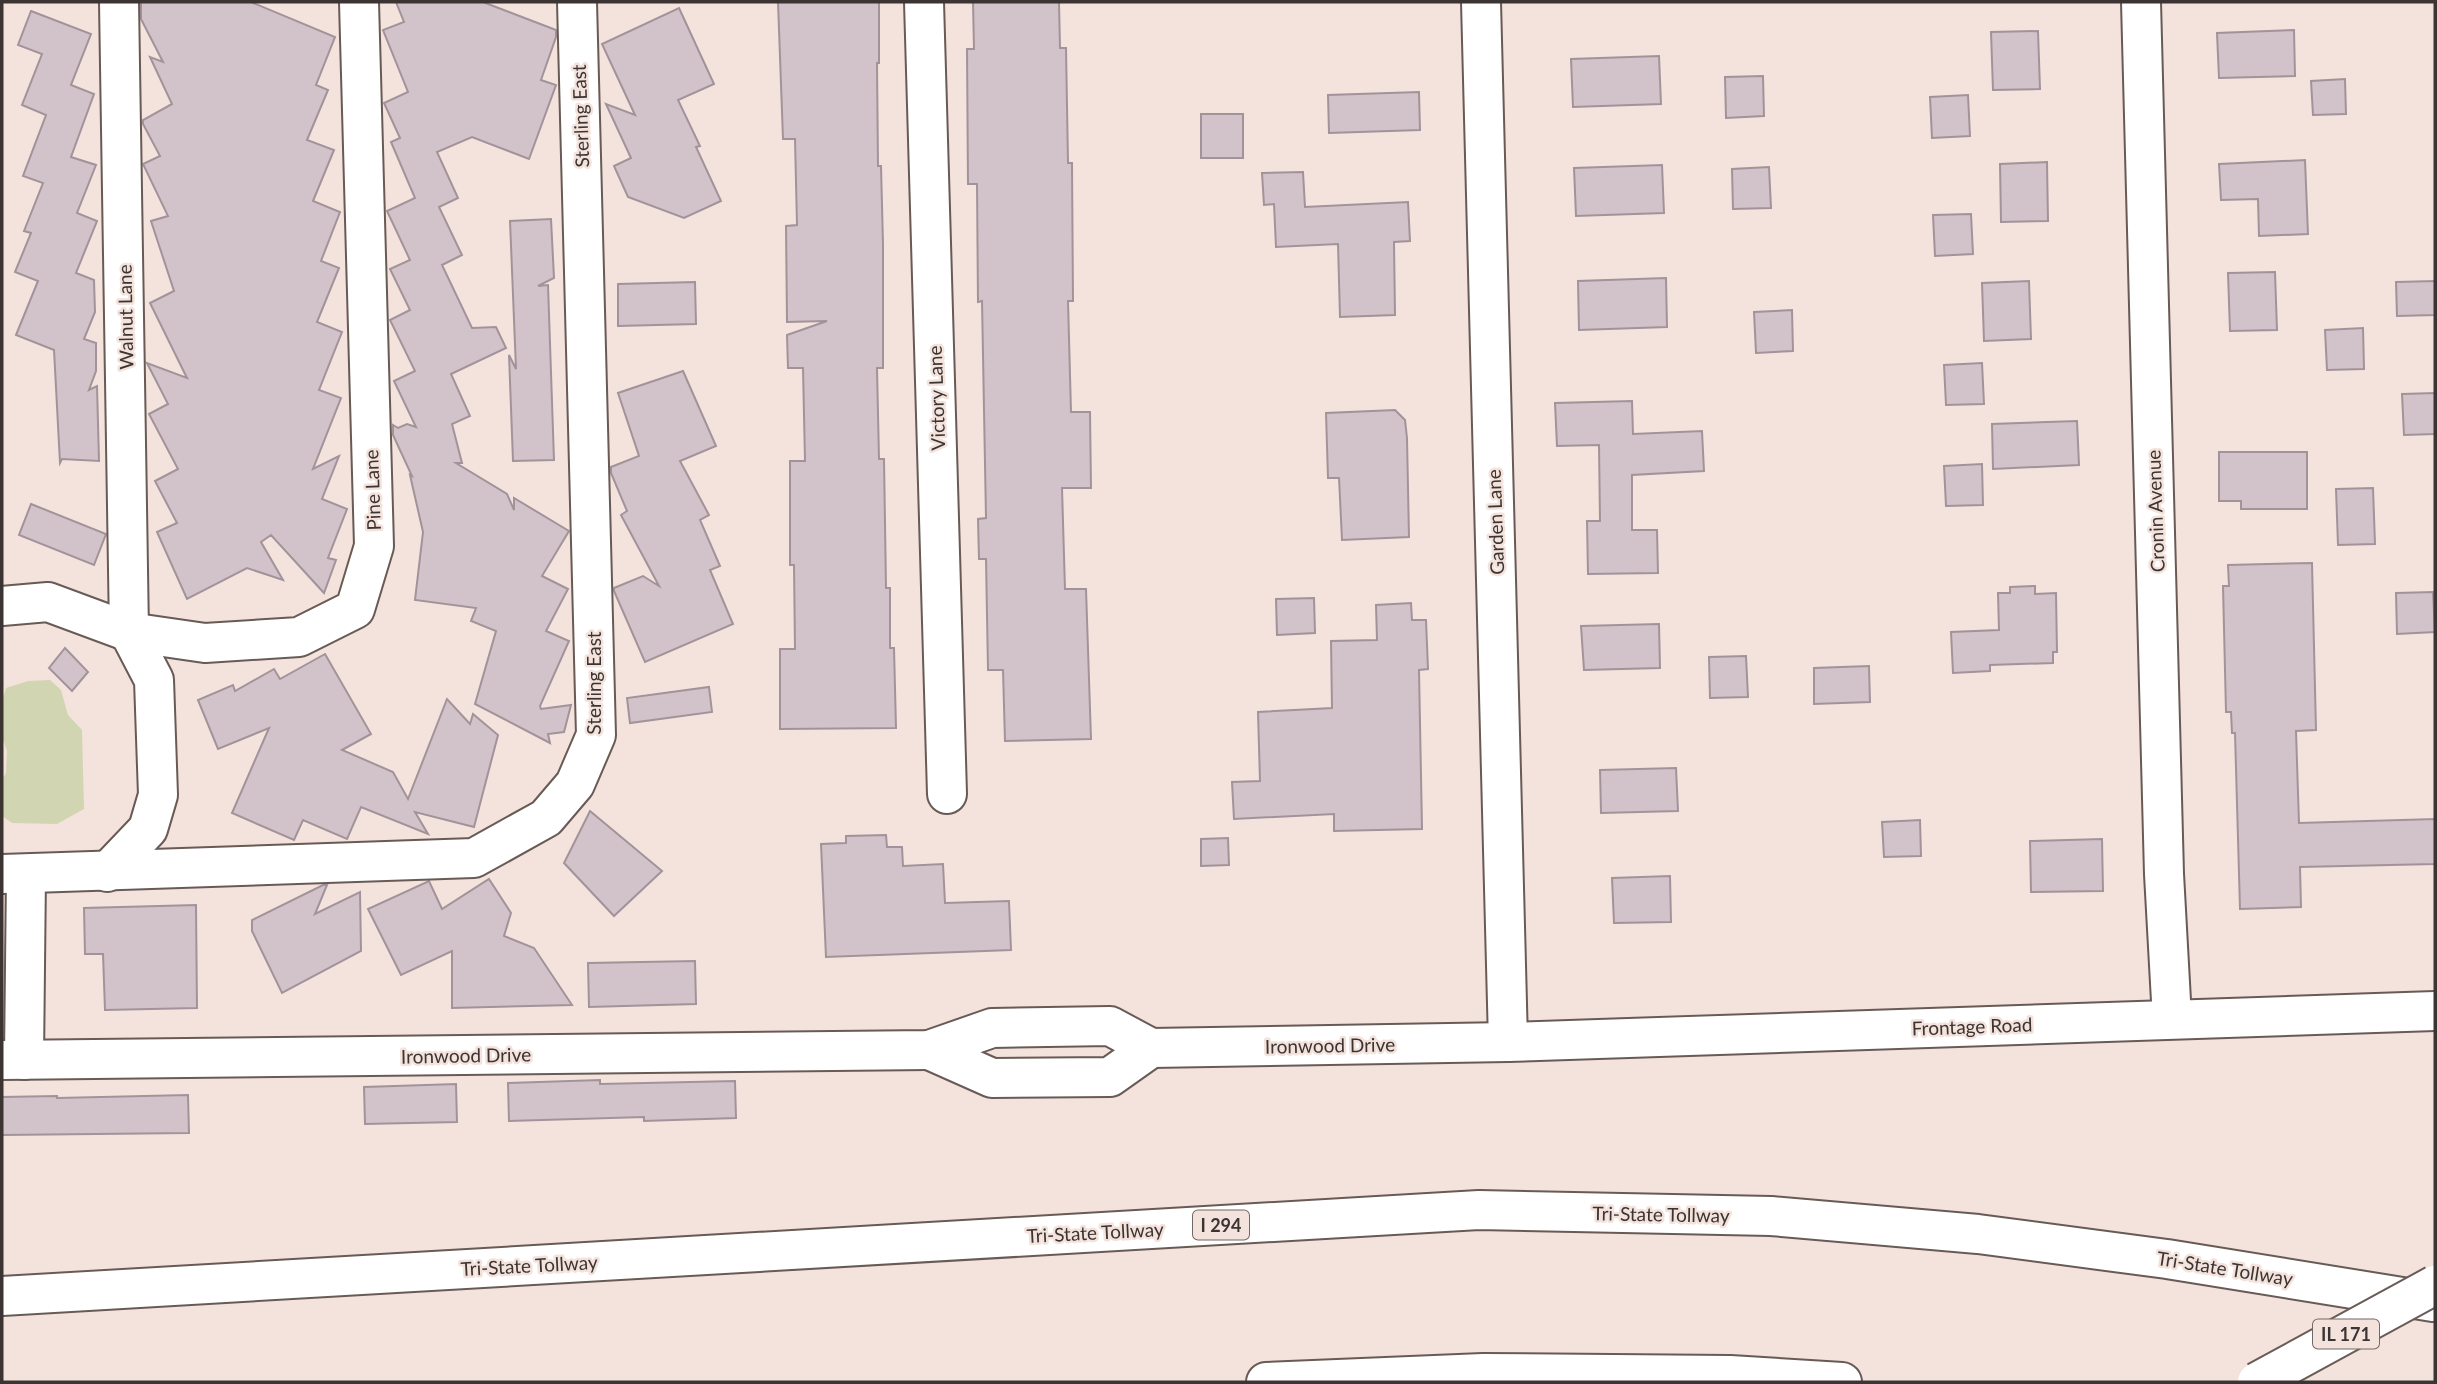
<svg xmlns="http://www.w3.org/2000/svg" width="2437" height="1384" viewBox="0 0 2437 1384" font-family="Lato,sans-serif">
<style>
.green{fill:#d1d5b1}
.building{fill:#d2c2c9;stroke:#a2939a;stroke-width:2}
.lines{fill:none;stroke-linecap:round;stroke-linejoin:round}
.minor-casing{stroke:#685a55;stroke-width:42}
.motorway-casing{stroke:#685a55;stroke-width:42}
.minor{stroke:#fff;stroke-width:38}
.motorway{stroke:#fff;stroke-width:38}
.primary-bridge-casing{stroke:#685a55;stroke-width:42;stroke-linecap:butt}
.primary-bridge{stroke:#fff;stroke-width:38}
.labels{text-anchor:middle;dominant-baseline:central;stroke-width:5;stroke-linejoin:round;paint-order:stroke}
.shield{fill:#f4e3dc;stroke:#726865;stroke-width:2}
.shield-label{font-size:18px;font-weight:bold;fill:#3b3432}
.street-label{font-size:19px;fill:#3b3432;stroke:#f4e3dc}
</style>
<rect width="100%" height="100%" fill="#f4e3dc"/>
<!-- green -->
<polygon class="green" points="50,680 61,690 68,715 82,730 84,809 57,824 12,823 2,816 2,779 6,773 7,751 2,737 2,702 6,688 28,681"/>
<!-- building -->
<g class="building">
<polygon points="141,2 251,2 335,37 316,85 328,90 307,140 334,150 313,201 340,212 321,261 339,268 317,322 342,332 319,390 341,398 313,469 339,456 322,499 347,509 328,558 336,560 324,593 271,535 261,542 283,580 247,568 187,599 157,532 177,523 155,481 178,469 149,414 168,404 147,363 187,378 150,303 174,291 151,221 168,216 143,164 160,156 143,124 143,120 172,104 150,57 163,62 141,19"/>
<polygon points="396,2 483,2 556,30 556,37 541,80 556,85 529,159 472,137 437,152 458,198 439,207 462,255 442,265 472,328 496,327 506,348 451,374 470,416 452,424 462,463 456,463 507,494 514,510 514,498 569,531 542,576 568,589 546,631 569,641 540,706 541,709 571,705 564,732 548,734 550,743 475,704 496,631 471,621 476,608 415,600 423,532 410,475 412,476 393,435 393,425 398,428 407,424 416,427 394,381 415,371 390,320 410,310 390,269 410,260 387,211 415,198 391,142 400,138 384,103 408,92 383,30 404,22"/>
<polygon points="778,2 879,2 879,63 877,63 878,166 881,166 883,244 883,368 877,368 879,459 884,459 886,588 890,588 890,648 894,648 896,728 780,729 780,649 795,649 794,565 790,565 790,461 805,461 803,368 788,368 787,335 827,321 787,322 786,226 797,225 795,139 783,139"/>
<polygon points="973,2 1059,2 1060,48 1066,48 1068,163 1072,163 1073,301 1068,301 1071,412 1090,412 1091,488 1062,488 1065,589 1086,589 1091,739 1005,741 1003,670 988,670 986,559 979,559 978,519 986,518 982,301 978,302 977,184 968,184 967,49 974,49"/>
<polygon points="679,8 714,84 678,100 700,146 696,147 721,201 684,218 628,197 614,166 631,158 606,104 635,115 602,44"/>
<polygon points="31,11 91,34 71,85 94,94 71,157 96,165 77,213 97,221 76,273 94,280 95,312 84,339 96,343 96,371 89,390 97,386 99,461 62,459 60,463 54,350 16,335 38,281 15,272 31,233 24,231 43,183 23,176 46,115 22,105 42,54 18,45"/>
<polygon points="2294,30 2295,76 2219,78 2217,33"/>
<polygon points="2038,31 2040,89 1993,90 1991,32"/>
<polygon points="1659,56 1661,104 1573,107 1571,59"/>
<polygon points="1763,76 1764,116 1726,118 1725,77"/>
<polygon points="2345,79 2346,114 2313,115 2311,81"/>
<polygon points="1419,92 1420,130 1329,133 1328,95"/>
<polygon points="1968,95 1970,136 1932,138 1930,97"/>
<rect x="1201" y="114" width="42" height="44"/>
<polygon points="2305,160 2308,234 2259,236 2258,199 2221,200 2219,164"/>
<polygon points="2047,162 2048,221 2001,222 2000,164"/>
<polygon points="1662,165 1664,213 1576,216 1574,168"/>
<polygon points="1769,167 1771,208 1733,209 1732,169"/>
<polygon points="1303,172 1305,207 1408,202 1410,241 1394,242 1395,315 1340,317 1338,244 1276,247 1274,204 1264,205 1262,173"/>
<polygon points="1971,214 1973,254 1935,256 1933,215"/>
<polygon points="551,219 554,278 538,286 548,285 554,460 513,461 509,355 516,369 510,221"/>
<polygon points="2275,272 2277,330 2230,331 2228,273"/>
<polygon points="1666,278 1667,327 1579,330 1578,281"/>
<polygon points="2029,281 2031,339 1984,341 1982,283"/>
<polygon points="2435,281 2435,315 2397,316 2396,282"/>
<polygon points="695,282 696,324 618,326 618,284"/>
<polygon points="1792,310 1793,351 1756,353 1754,312"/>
<polygon points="2363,328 2364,369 2327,370 2325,330"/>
<polygon points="1982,363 1984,404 1946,405 1944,365"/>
<polygon points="683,371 716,446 680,461 709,515 700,520 720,566 710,570 733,624 645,662 614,591 614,588 643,576 659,586 621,515 627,511 611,473 611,467 639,456 618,393"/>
<polygon points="2435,393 2435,434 2404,435 2402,394"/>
<polygon points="1632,401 1633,434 1702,431 1704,471 1632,475 1632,530 1657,530 1658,573 1588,574 1587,521 1600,521 1599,445 1557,446 1555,403"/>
<polygon points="1395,410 1405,420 1407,438 1409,537 1342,540 1339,478 1328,478 1326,413"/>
<polygon points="2077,421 2079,465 1993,469 1992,424"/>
<polygon points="2219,452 2307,452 2307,509 2241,509 2241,501 2219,501"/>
<polygon points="1982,464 1983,505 1946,506 1944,466"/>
<polygon points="2373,488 2375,544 2338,545 2336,489"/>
<polygon points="31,504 106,534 94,565 19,535"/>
<polygon points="2312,563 2316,730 2296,731 2299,823 2435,819 2435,864 2300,867 2301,907 2240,909 2235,733 2232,733 2231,712 2226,712 2223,586 2229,586 2228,565"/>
<polygon points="2035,586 2035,594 2056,593 2057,652 2053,652 2053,663 1990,665 1990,671 1953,673 1951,632 1999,630 1998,593 2010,593 2010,587"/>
<polygon points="2433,592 2435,632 2397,634 2396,593"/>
<polygon points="1314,598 1315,633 1277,635 1276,599"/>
<polygon points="1411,603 1412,620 1426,620 1428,669 1419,670 1422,829 1334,831 1334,814 1234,819 1232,782 1260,781 1258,712 1332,708 1331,641 1377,640 1376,605"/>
<polygon points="1659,624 1660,668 1584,670 1581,626"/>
<polygon points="65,648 88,672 72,691 49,668"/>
<polygon points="325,654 371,734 342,750 393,772 408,799 447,699 470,724 473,714 498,735 474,827 415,812 428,834 361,807 347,839 303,820 294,840 232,813 269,728 218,749 198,700 233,685 235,691 274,669 280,679"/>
<polygon points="1746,656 1748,697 1710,698 1709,657"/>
<polygon points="1869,666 1870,702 1814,704 1814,668"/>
<polygon points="709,687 712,712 630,723 627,698"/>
<polygon points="1676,768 1678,811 1601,813 1600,770"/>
<polygon points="590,811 662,871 614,916 564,863"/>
<polygon points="1920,820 1921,856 1884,857 1882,822"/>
<polygon points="886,835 887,847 902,847 903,866 943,864 945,903 1009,901 1011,950 826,957 821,844 846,843 846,836"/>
<polygon points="1228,838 1229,865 1201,866 1201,839"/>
<polygon points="2102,839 2103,891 2031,892 2030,841"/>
<polygon points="1670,876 1671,922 1614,923 1612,878"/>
<polygon points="489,879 511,913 504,936 534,948 572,1005 452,1008 452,951 401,975 368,909 429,881 442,909"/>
<polygon points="323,885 327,885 315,914 360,892 361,951 282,993 252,931 252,920"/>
<polygon points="196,905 197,1008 105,1010 103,954 85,954 84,908"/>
<polygon points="695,961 696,1004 589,1007 588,963"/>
<polygon points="600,1080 600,1084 735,1081 736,1118 644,1121 644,1117 509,1121 508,1083"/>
<polygon points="456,1084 457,1122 365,1124 364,1087"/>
<polygon points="188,1095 189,1133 2,1135 2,1097 57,1096 57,1098"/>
</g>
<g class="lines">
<defs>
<g id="minor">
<polyline points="924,2 947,794"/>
<polyline points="1481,2 1508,1042"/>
<polyline points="2141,2 2164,874 2172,1019"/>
<polyline points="2,606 48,602 129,632 205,643 299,637 355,609 374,546 359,2"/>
<polyline points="107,872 148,829 158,795 154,680 129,632 119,2"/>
<polyline points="2,874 474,858 546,818 575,784 596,735 577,2"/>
<polyline points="929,1050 992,1078 1110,1077 1151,1048"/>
<polyline points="2,1060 929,1050 992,1028 1110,1026 1151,1048 1508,1042 2435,1011"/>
<polyline points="24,1060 26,874"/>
</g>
<g id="motorway">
<polyline points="2,1296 1479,1210 1771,1216 1978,1234 2167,1259 2433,1302"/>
<polyline points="1266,1382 1483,1373 1730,1375 1842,1382"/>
</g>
</defs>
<!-- minor casing -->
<use href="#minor" class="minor-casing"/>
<!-- motorway casing -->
<use href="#motorway" class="motorway-casing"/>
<!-- minor -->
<use href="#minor" class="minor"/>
<!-- motorway -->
<use href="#motorway" class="motorway"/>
<defs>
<polyline id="primary-bridge" points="2257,1382 2435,1285"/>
</defs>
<!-- primary-bridge casing -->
<use href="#primary-bridge" class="primary-bridge-casing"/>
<!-- primary-bridge -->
<use href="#primary-bridge" class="primary-bridge"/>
</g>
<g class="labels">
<!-- shield labels -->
<g class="shield">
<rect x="1193" y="1210.5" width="56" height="29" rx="5"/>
<rect x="2313" y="1319.5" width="66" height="29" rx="5"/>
</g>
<g class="shield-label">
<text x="1221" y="1225">I 294</text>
<text x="2346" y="1334">IL 171</text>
</g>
<!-- street labels -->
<g class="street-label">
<text transform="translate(580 116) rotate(-92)">Sterling East</text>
<text transform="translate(125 317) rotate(-91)">Walnut Lane</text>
<text transform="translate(936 398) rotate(-92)">Victory Lane</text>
<text transform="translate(372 490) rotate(-92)">Pine Lane</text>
<text transform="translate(2155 511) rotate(-92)">Cronin Avenue</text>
<text transform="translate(1495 522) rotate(-92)">Garden Lane</text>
<text transform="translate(593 683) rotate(-90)">Sterling East</text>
<text transform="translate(1972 1026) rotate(-2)">Frontage Road</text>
<text transform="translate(1330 1045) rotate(-1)">Ironwood Drive</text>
<text transform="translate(466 1055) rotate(-1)">Ironwood Drive</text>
<text transform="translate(1661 1214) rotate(1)">Tri-State Tollway</text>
<text transform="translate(1095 1232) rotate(-3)">Tri-State Tollway</text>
<text transform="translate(529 1265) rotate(-3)">Tri-State Tollway</text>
<text transform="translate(2225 1268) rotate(9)">Tri-State Tollway</text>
</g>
</g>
<!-- border -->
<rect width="2437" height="1384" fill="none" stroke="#3b3432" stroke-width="7"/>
</svg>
